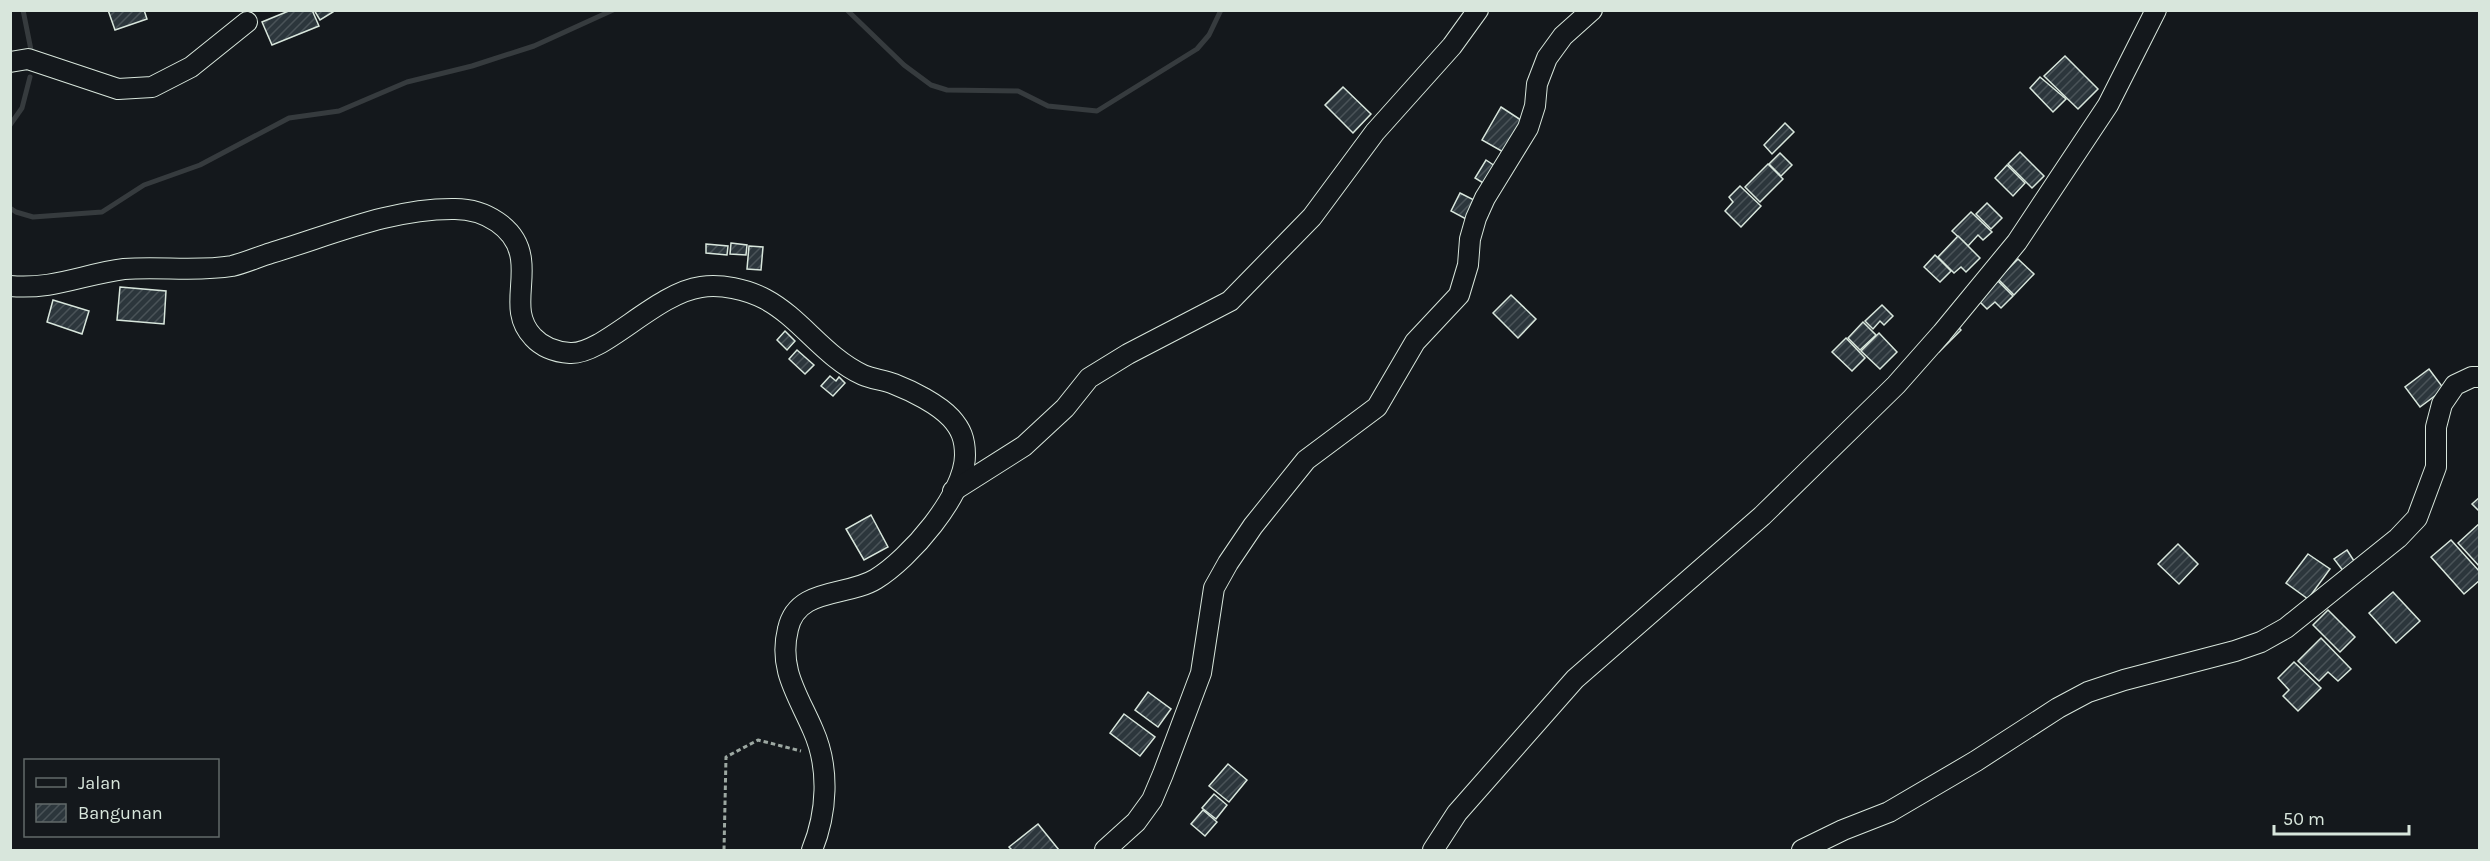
<svg xmlns="http://www.w3.org/2000/svg" width="2490" height="861" viewBox="0 0 2490 861" font-family="Karla,sans-serif">
<style>
.lines{fill:none;stroke-linecap:round;stroke-linejoin:round}
.stream{stroke:#363b3e;stroke-width:5}
.building{fill:url(#building-hatch);stroke:#d8e6dc;stroke-width:1.5}
.minor-casing{stroke:#d8e6dc;stroke-width:22}
.path{stroke:#9da8a2;stroke-width:3;stroke-dasharray:4.5 3;stroke-linecap:butt}
.minor{stroke:#14181c;stroke-width:20}
</style>
<defs>
<pattern id="building-hatch" width="6" height="6" patternUnits="userSpaceOnUse" patternTransform="scale(1.5)"><rect width="6" height="6" fill="#2c363c"/><path d="M-1 1l2-2M0 6l6-6M5 7l2-2" fill="none" stroke="#4a5358"/></pattern>
</defs>
<rect width="100%" height="100%" fill="#14181c"/>
<g class="lines">
<!-- stream -->
<g class="stream">
<polyline points="23,10 31,50"/>
<polyline points="847,10 904,65 931,85 947,90 1018,91 1048,106 1097,111 1197,49 1209,35 1221,10"/>
<polyline points="10,125 22,108 30,77"/>
<polyline points="10,208 16,212 33,217 102,212 144,185 200,165 289,118 339,111 407,82 472,66 534,46 613,10"/>
</g>
</g>
<!-- building -->
<g class="building">
<polygon points="108,10 144,10 147,19 115,30"/>
<polygon points="291,10 312,10 319,26 272,45 262,22"/>
<polygon points="314,10 332,10 333,12 320,20"/>
<polygon points="2065,56 2098,89 2078,109 2044,76"/>
<polygon points="2040,77 2066,99 2053,112 2030,88"/>
<polygon points="1343,87 1371,114 1353,133 1325,105"/>
<polygon points="1501,107 1524,122 1505,153 1482,140"/>
<polygon points="1785,123 1794,132 1772,154 1764,145"/>
<polygon points="2020,152 2044,176 2032,188 2008,164"/>
<polygon points="1780,153 1792,165 1781,176 1769,164"/>
<polygon points="1486,160 1498,168 1488,186 1475,178"/>
<polygon points="1768,164 1783,179 1760,202 1745,187"/>
<polygon points="2007,165 2025,183 2013,196 1995,178"/>
<polygon points="1740,186 1761,206 1741,227 1725,211 1733,202 1729,197"/>
<polygon points="1460,193 1476,201 1466,219 1451,211"/>
<polygon points="1987,203 2002,218 1991,229 1976,214"/>
<polygon points="1971,212 1992,232 1983,240 1978,235 1968,246 1952,231"/>
<polygon points="1958,236 1980,258 1966,272 1961,267 1954,273 1938,257"/>
<polygon points="731,243 747,245 746,255 730,254"/>
<polygon points="706,244 728,246 727,255 706,253"/>
<polygon points="749,246 763,247 761,270 747,269"/>
<polygon points="1935,255 1951,271 1940,282 1924,267"/>
<polygon points="2018,259 2034,274 2014,295 1998,279"/>
<polygon points="1998,281 2013,296 2001,308 1995,302 1987,309 1979,301"/>
<polygon points="120,287 166,291 164,324 117,320"/>
<polygon points="1511,295 1536,319 1518,338 1493,313"/>
<polygon points="53,300 89,311 82,334 47,322"/>
<polygon points="1882,305 1893,316 1884,325 1880,321 1873,329 1865,321"/>
<polygon points="1863,322 1876,335 1860,350 1848,338"/>
<polygon points="1955,324 1961,330 1939,352 1933,346"/>
<polygon points="785,331 795,341 787,350 777,340"/>
<polygon points="1879,333 1897,352 1880,369 1861,351"/>
<polygon points="1846,338 1865,358 1852,371 1832,352"/>
<polygon points="797,350 814,365 805,374 789,359"/>
<polygon points="2429,369 2444,389 2420,407 2405,387"/>
<polygon points="830,376 836,381 839,377 845,383 833,396 821,386"/>
<polygon points="2480,497 2480,512 2472,504"/>
<polygon points="871,515 888,547 864,560 846,529"/>
<polygon points="2480,523 2480,567 2458,543"/>
<polygon points="2451,540 2480,572 2480,580 2464,594 2431,557"/>
<polygon points="2178,544 2198,564 2179,584 2158,564"/>
<polygon points="2347,550 2356,564 2344,572 2334,559"/>
<polygon points="2308,554 2330,569 2308,599 2286,583"/>
<polygon points="2393,592 2420,621 2396,643 2369,613"/>
<polygon points="2328,610 2355,637 2340,652 2313,625"/>
<polygon points="2321,638 2351,669 2338,681 2328,672 2319,681 2298,661"/>
<polygon points="2294,662 2321,688 2298,711 2283,696 2289,690 2278,678"/>
<polygon points="1148,692 1171,709 1158,727 1135,710"/>
<polygon points="1124,714 1155,737 1140,756 1110,733"/>
<polygon points="1228,764 1247,780 1229,802 1209,786"/>
<polygon points="1214,794 1227,805 1216,819 1202,808"/>
<polygon points="1203,810 1217,822 1205,836 1191,824"/>
<polygon points="1038,824 1059,850 1012,850 1009,847"/>
</g>
<g class="lines">
<defs>
<g id="minor">
<polyline points="10,62 28,59 118,89 152,87 191,67 247,22"/>
<path d="M10,286C53,290 84,274 124,269C159,266 197,272 232,266C245,263 258,257 271,253C331,235 392,208 455,209C484,209 517,227 521,259C525,287 511,314 533,337C543,348 555,352 570,353C603,355 656,293 701,287C721,284 746,289 765,299C801,318 824,357 863,375C872,379 884,380 894,384C912,391 938,404 951,418C961,429 965,439 965,455C965,495 909,559 876,579C847,597 797,587 788,629C778,669 798,695 813,730C830,768 827,813 812,850"/>
<polyline points="953,491 1024,446 1065,408 1089,378 1128,354 1230,301 1312,217 1375,132 1452,46 1478,10"/>
<polyline points="1105,850 1136,822 1152,800 1163,774 1201,673 1214,588 1228,563 1253,526 1306,460 1377,407 1415,342 1459,295 1468,265 1470,239 1476,218 1485,198 1528,128 1535,106 1537,84 1547,58 1563,36 1592,10"/>
<polyline points="1433,850 1457,813 1575,679 1762,516 1896,385 1942,333 2017,242 2108,105 2156,10"/>
<polyline points="1802,850 1843,830 1889,812 1976,761 2058,708 2088,692 2124,680 2235,651 2261,642 2286,628 2398,538 2417,518 2436,467 2436,427 2442,404 2455,385 2472,377 2480,377"/>
</g>
</defs>
<!-- minor casing -->
<use href="#minor" class="minor-casing"/>
<!-- path -->
<polyline class="path" points="724,850 726,757 758,740 801,751"/>
<!-- minor -->
<use href="#minor" class="minor"/>
</g>
<!-- border -->
<rect width="2490" height="861" fill="none" stroke="#d8e6dc" stroke-width="24"/>
<!-- legend -->
<rect x="24" y="759" width="195" height="78" fill="#14181c" stroke="#626a69" stroke-width="1.5"/>
<rect x="36" y="778" width="30" height="9" fill="#14181c" stroke="#626a69" stroke-width="1.5"/>
<text x="78" y="789" font-size="18" fill="#d8e6dc">Jalan</text>
<rect x="36" y="804" width="30" height="18" fill="url(#building-hatch)" stroke="#626a69" stroke-width="1.5"/>
<text x="78" y="819" font-size="18" fill="#d8e6dc">Bangunan</text>
<!-- scale -->
<path d="M2274 825v9h135v-9" fill="none" stroke="#d8e6dc" stroke-width="3"/>
<text x="2283" y="825" font-size="18" fill="#d8e6dc" stroke="#14181c" stroke-width="4.5" paint-order="stroke">50 m</text>
</svg>
